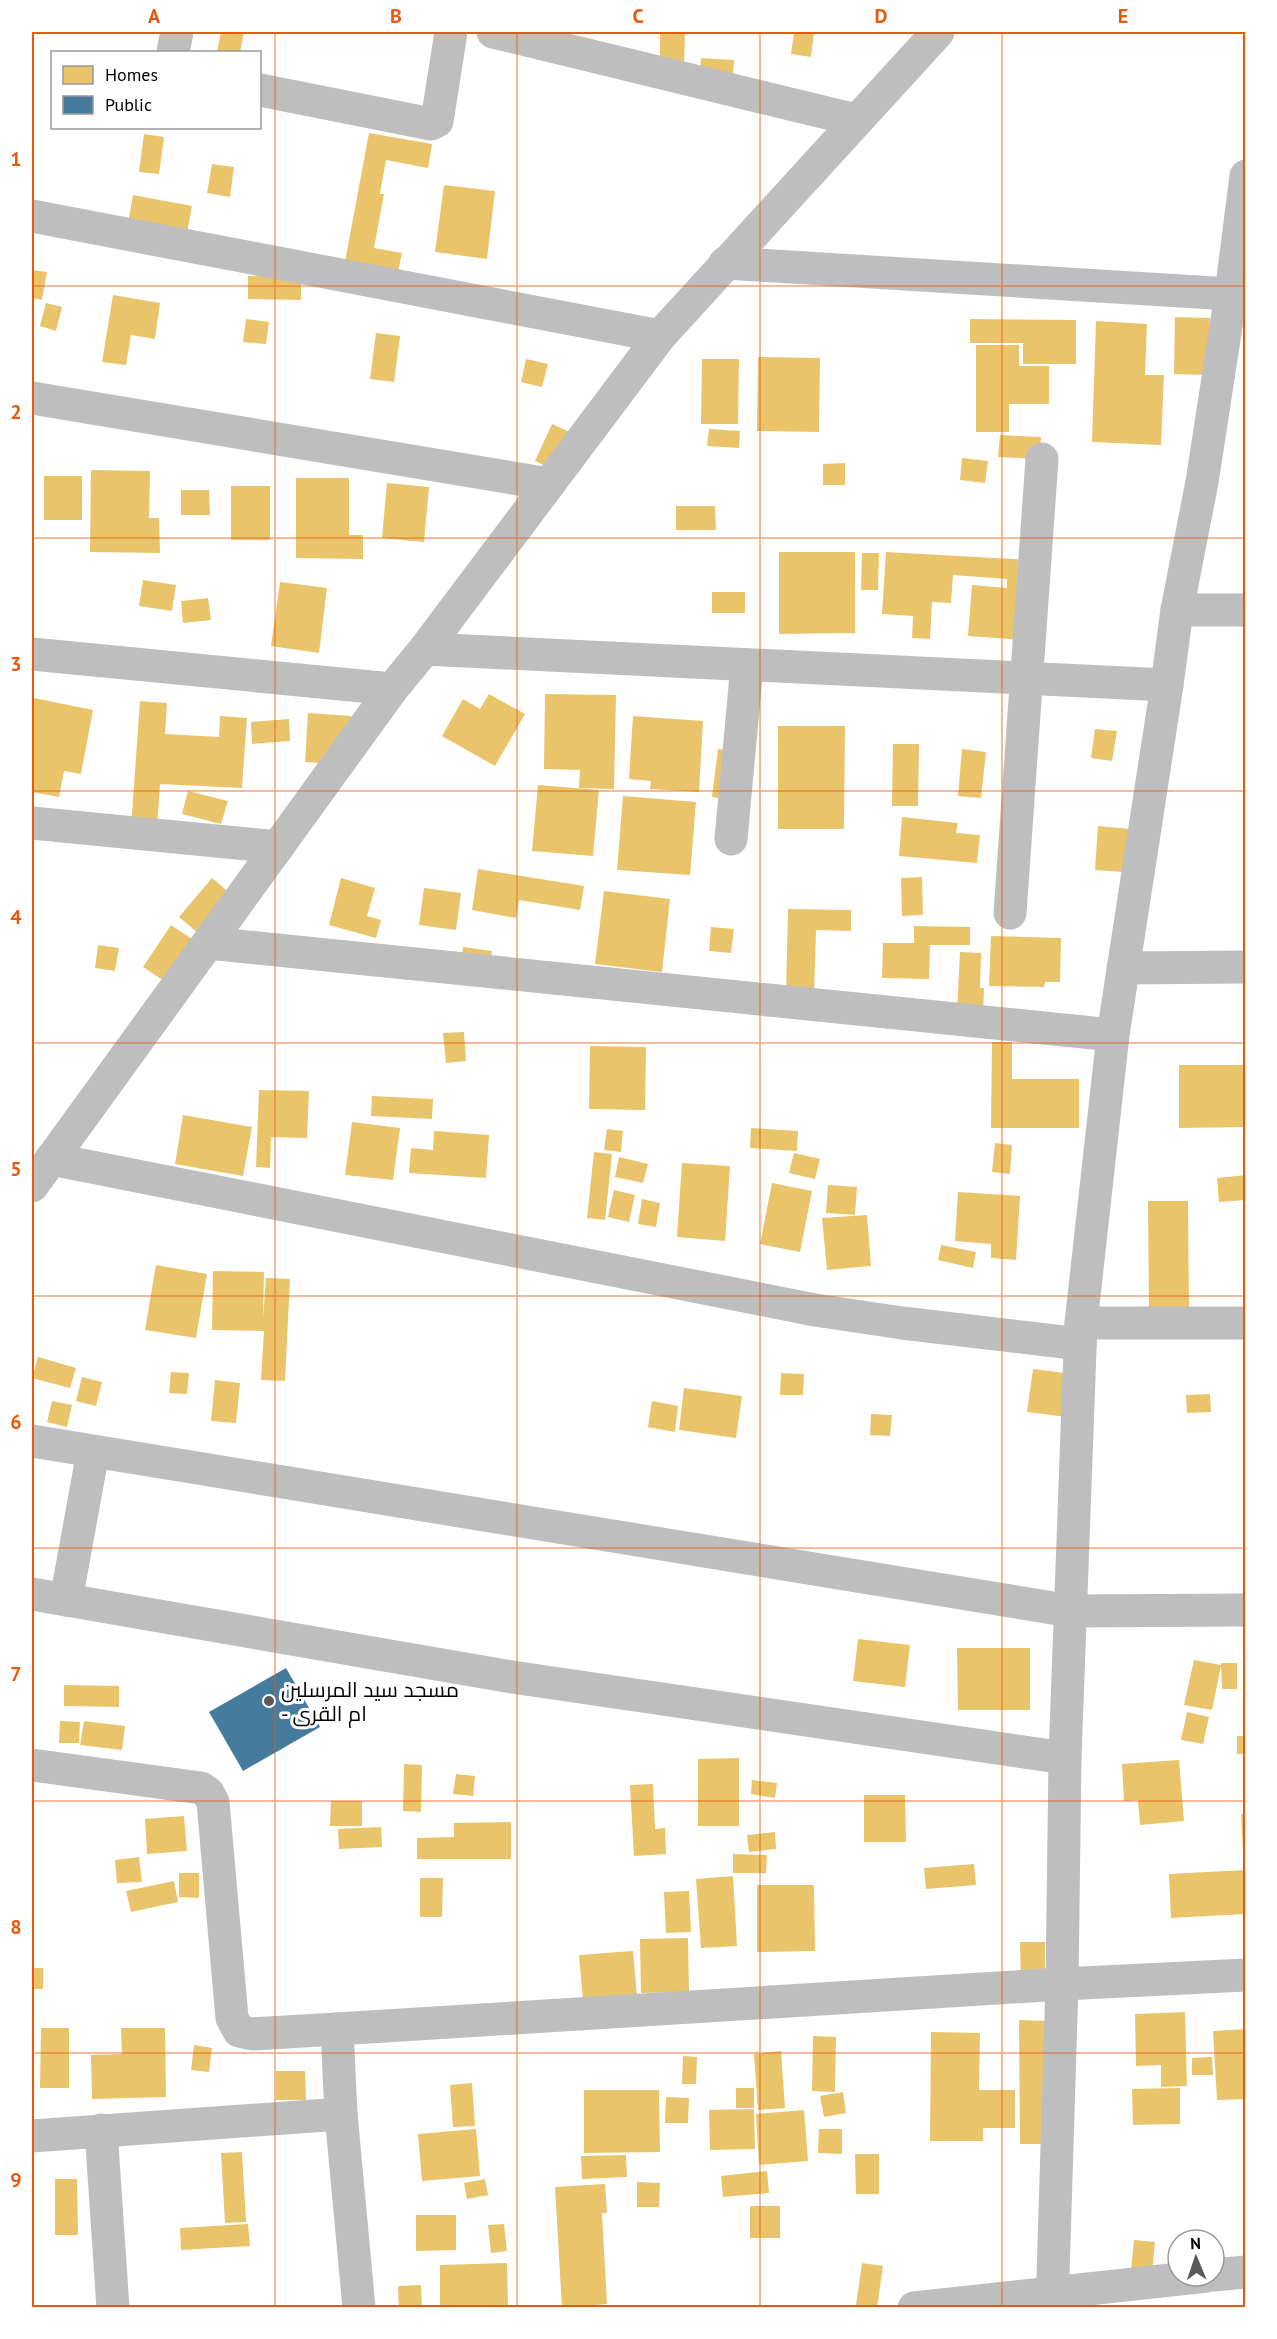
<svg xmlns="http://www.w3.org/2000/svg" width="1277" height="2339" viewBox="0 0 1277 2339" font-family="'PT Sans',Cairo,sans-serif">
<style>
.homes{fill:#e9c46a}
.public{fill:#457b9d}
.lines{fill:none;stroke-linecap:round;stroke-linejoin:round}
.minor{stroke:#bebebe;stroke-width:33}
.tertiary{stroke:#bebebe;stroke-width:33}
.grid{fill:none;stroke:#e8590c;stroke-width:1.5;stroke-opacity:0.55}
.poi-dot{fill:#595959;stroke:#fff;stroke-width:2}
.labels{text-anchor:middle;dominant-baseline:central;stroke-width:6;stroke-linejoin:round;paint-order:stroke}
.poi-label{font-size:21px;fill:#000;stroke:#fff;text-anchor:start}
.neatline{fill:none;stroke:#e8590c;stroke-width:2}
.grid-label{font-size:20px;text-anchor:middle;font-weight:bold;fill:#e8590c}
</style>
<rect width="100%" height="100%" fill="#fff"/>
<!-- homes -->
<g class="homes">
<polygon points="221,32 244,32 240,52 217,52"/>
<polygon points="660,32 685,32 684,68 660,68"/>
<polygon points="794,32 814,32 811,57 791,54"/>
<polygon points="701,58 734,60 733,76 700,74"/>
<polygon points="369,133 432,144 428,168 386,160 380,194 384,194 374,248 402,253 397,276 344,267"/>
<polygon points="144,134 164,137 159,174 139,172"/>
<polygon points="212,164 234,167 230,197 207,193"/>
<polygon points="444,185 495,191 487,259 435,252"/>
<polygon points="133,195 192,206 187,233 128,223"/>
<polygon points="32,270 47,272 42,300 32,298"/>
<polygon points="248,276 301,277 301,300 248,299"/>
<polygon points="113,295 160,303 155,339 131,335 126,365 102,362"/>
<polygon points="46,303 62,307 56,331 40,326"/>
<polygon points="1175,317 1210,318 1208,375 1174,374"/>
<polygon points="246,319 269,322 266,344 243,342"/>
<polygon points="970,319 1076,320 1076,364 1023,364 1023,343 970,343"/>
<polygon points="1096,321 1147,324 1145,375 1164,375 1161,445 1092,442"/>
<polygon points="376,333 400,336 394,382 370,379"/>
<polygon points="976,345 1019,345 1019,366 1049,366 1049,404 1009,404 1009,432 976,432"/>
<polygon points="758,357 820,358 819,432 757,431"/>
<polygon points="526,359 548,364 542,387 521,382"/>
<polygon points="702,359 739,359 738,424 701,424"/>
<polygon points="552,424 572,433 556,470 535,461"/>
<polygon points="709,429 740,431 739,448 707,446"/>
<polygon points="1000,435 1041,437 1039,459 998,457"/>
<polygon points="962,458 988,461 985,483 960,480"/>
<polygon points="845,463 845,485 823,485 823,464"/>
<polygon points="91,470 150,471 149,518 159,518 160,553 90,552"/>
<rect x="44" y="476" width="38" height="44"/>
<polygon points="296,478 349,478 349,535 363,535 363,559 296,558"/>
<polygon points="387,483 429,487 424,542 382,538"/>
<rect x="231" y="486" width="39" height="54"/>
<polygon points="181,490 209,490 210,515 181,515"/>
<polygon points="676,506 715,506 716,530 676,530"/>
<polygon points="779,552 855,552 855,633 779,634"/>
<polygon points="886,552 1031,560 1026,640 968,636 972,585 1007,588 1007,579 953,575 951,603 932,602 930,639 912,638 913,616 882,614"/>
<polygon points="862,553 879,553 878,590 861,590"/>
<polygon points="143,580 176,585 172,611 139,606"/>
<polygon points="280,582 327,588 319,653 271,646"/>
<rect x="712" y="592" width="33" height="21"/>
<polygon points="208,598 211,620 183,623 181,601"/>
<polygon points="489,694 525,714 495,766 442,736 463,699 480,709"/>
<polygon points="545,694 616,695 614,789 579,788 580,770 544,769"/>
<polygon points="34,698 93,710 81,774 64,771 59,797 32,792 32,712"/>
<polygon points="140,701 167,703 165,734 219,737 220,716 247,718 242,788 160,784 157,830 131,828"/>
<polygon points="308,713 351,716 349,765 305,762"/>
<polygon points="633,716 703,721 699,792 650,789 651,781 629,779"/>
<polygon points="289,719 290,741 252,744 251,722"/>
<polygon points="778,726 845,726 844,829 778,829"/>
<polygon points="1095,729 1117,731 1112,761 1091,758"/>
<polygon points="893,744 919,744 918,806 892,806"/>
<polygon points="718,749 736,751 729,800 712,797"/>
<polygon points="962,749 986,752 981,798 958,796"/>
<polygon points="538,785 599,790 593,856 532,851"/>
<polygon points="188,791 228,801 221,824 182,814"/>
<polygon points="623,796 696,802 690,875 617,870"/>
<polygon points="902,817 958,823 956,833 980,835 977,863 899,856"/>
<polygon points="1098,826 1142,830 1139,873 1095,870"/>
<polygon points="478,869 584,886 580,910 519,900 516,918 472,910"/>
<polygon points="922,877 923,915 902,916 901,878"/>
<polygon points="212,878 244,905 211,944 179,917"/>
<polygon points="341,878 375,888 367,916 381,920 376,938 329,925"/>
<polygon points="424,888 461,893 456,930 419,925"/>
<polygon points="604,891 670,899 662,972 595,964"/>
<polygon points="788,909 851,910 851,931 816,930 814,997 786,996"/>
<polygon points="171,925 204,947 176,989 143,967"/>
<polygon points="914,926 970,927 970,945 930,945 929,979 882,978 883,943 914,943"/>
<polygon points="711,927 734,929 731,953 709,951"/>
<polygon points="991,936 1061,938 1060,982 1045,982 1044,987 989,986"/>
<polygon points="98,945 119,948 115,971 95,968"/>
<polygon points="463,947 492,951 490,968 461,964"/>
<polygon points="960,952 981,953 980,988 984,988 983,1016 957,1014"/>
<polygon points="464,1032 466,1061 446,1063 443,1033"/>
<polygon points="992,1042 1012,1042 1012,1079 1079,1079 1079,1128 991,1128"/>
<polygon points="590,1046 646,1047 645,1110 589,1109"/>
<polygon points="1179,1065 1246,1065 1246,1127 1179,1128"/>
<polygon points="259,1090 309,1091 307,1138 271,1137 270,1168 256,1167"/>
<polygon points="372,1096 433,1099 432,1119 371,1116"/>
<polygon points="183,1115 252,1127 243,1176 175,1164"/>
<polygon points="352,1122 400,1128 393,1180 345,1175"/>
<polygon points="751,1128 798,1131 797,1151 750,1148"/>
<polygon points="607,1129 623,1131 621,1152 604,1150"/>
<polygon points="434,1131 489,1135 486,1178 409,1173 411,1148 433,1150"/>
<polygon points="995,1143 1012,1145 1010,1174 992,1172"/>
<polygon points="594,1152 612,1154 605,1220 587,1218"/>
<polygon points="794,1153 820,1159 815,1179 789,1173"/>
<polygon points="619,1157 648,1164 643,1183 615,1177"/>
<polygon points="682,1163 730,1166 725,1241 677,1237"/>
<polygon points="1246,1175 1246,1200 1219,1202 1217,1178"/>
<polygon points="772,1183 812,1191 800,1252 760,1244"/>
<polygon points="828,1185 857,1187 855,1215 826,1213"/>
<polygon points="614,1190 635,1195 629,1222 608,1217"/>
<polygon points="958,1192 1020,1196 1016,1260 991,1258 991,1244 955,1241"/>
<polygon points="642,1199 660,1203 656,1227 638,1224"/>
<polygon points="1148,1201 1188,1201 1189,1312 1149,1312"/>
<polygon points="867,1215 871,1266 827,1270 822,1218"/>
<polygon points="941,1245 976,1252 973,1268 938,1260"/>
<polygon points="156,1265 207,1274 196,1338 145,1330"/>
<polygon points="213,1271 264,1272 263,1319 266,1278 290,1279 285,1381 261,1380 264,1331 212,1330"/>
<polygon points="38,1357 76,1368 70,1388 32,1378"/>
<polygon points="1033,1369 1073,1374 1067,1417 1027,1412"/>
<polygon points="171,1372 189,1373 187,1394 169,1393"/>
<polygon points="781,1373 804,1374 803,1395 780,1395"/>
<polygon points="82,1377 102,1382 96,1406 76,1401"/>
<polygon points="215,1380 240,1383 236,1423 211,1421"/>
<polygon points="684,1388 742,1396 736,1438 679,1430"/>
<polygon points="1210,1394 1211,1412 1187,1413 1186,1395"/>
<polygon points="52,1401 72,1405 67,1427 47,1422"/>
<polygon points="652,1401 678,1406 675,1432 648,1427"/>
<polygon points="871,1414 892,1415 890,1436 870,1435"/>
<polygon points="858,1639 910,1645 905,1687 853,1681"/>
<polygon points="957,1648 1030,1648 1030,1710 958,1710"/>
<polygon points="1194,1660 1221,1665 1221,1663 1237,1663 1237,1689 1222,1689 1221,1666 1212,1710 1184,1705"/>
<polygon points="64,1685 119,1686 119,1707 64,1706"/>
<polygon points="1187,1712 1209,1717 1203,1744 1181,1740"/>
<polygon points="60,1721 80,1722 79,1743 59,1743"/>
<polygon points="84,1721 125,1726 122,1750 80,1745"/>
<rect x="1237" y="1736" width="9" height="18"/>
<polygon points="739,1758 739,1826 698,1826 698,1759"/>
<polygon points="1179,1760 1184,1821 1140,1825 1138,1800 1124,1801 1122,1764"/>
<polygon points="404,1764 422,1765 421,1812 403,1811"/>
<polygon points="456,1774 475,1776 473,1796 453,1794"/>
<polygon points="752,1780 777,1783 775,1798 751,1794"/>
<polygon points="653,1784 655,1829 665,1828 666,1854 634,1856 630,1785"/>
<polygon points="864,1795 905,1795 906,1842 864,1842"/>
<polygon points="331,1801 362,1801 362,1826 330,1826"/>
<polygon points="1241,1814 1246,1814 1246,1853 1243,1853"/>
<polygon points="184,1816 187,1851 147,1854 145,1819"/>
<polygon points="511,1822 511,1859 417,1859 417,1838 454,1837 454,1823"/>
<polygon points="381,1827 382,1847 339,1849 338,1829"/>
<polygon points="775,1832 776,1849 749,1852 747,1835"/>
<polygon points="733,1854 767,1855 766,1873 733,1873"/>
<polygon points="139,1857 142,1882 117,1883 115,1860"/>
<polygon points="974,1864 976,1885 926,1889 924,1868"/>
<polygon points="1246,1870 1246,1914 1171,1918 1169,1874"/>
<polygon points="179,1873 199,1873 199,1898 179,1897"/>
<polygon points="733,1876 737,1946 701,1948 696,1879"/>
<polygon points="420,1878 443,1878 442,1917 420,1917"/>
<polygon points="174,1881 178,1902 131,1912 126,1891"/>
<polygon points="757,1885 814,1885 815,1951 757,1952"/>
<polygon points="689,1891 691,1932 666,1933 664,1892"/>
<polygon points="688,1938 689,1992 641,1993 640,1939"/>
<polygon points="1020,1942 1045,1942 1045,1986 1021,1986"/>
<polygon points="633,1951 637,1996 583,2000 579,1955"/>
<rect x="32" y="1968" width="11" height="21"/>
<polygon points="1185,2012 1187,2086 1161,2087 1161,2065 1136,2066 1135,2014"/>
<polygon points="1019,2020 1047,2021 1048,2144 1020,2144"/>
<polygon points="41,2028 69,2028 69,2088 40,2088"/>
<polygon points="121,2028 165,2028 166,2097 92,2099 91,2055 122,2054"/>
<polygon points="1246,2029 1246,2099 1217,2100 1213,2031"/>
<polygon points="931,2032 980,2033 979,2090 1015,2090 1015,2128 983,2128 983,2141 930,2141"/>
<polygon points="813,2036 836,2037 835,2092 812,2091"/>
<polygon points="194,2045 212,2048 209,2072 191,2070"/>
<polygon points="781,2051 785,2108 758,2110 754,2054"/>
<polygon points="683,2056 697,2057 696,2084 682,2084"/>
<polygon points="1212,2057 1213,2075 1192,2075 1192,2058"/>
<polygon points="276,2071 305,2071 306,2100 276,2100"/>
<polygon points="472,2083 475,2126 453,2127 450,2085"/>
<rect x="736" y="2088" width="18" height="20"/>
<polygon points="1180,2088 1180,2124 1133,2125 1132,2089"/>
<polygon points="584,2090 659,2090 660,2152 584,2153"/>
<polygon points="843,2092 846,2113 824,2117 820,2096"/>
<polygon points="666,2097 689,2098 688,2123 665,2123"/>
<polygon points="754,2109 755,2149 710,2150 709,2110"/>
<polygon points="804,2110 808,2161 759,2165 756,2114"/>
<polygon points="476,2129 480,2176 422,2181 418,2134"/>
<polygon points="819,2129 842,2129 842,2154 818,2153"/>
<polygon points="242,2152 246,2222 225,2223 221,2153"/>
<polygon points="855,2154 879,2154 879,2194 856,2194"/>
<polygon points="626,2155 627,2177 582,2179 581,2156"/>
<polygon points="767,2171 769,2193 723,2197 721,2176"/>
<polygon points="55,2179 77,2179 78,2235 55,2235"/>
<polygon points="485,2179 488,2195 467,2199 464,2183"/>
<polygon points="637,2182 660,2183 659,2207 637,2207"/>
<polygon points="605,2184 607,2213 602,2213 607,2304 562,2308 555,2187"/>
<rect x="750" y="2206" width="30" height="32"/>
<polygon points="416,2215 456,2215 456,2250 416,2251"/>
<polygon points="248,2224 250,2246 181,2250 180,2228"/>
<polygon points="504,2224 507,2251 491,2253 488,2225"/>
<polygon points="1134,2240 1155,2242 1151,2284 1130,2282"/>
<polygon points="507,2263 508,2308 440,2308 440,2265"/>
<polygon points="862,2263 883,2266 877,2308 856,2305"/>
<polygon points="421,2285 422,2308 399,2308 398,2286"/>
</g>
<!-- public -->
<polygon class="public" points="286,1668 320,1727 243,1771 209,1712"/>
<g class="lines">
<!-- minor -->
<g class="minor">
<polyline points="493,32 856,120"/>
<polyline points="173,52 177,32"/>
<polyline points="260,90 431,124 437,121 438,115 451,32"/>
<polyline points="32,216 660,336"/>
<polyline points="725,263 1246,295"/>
<polyline points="32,398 549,484"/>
<polyline points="1177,610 1246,610"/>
<polyline points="425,649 1167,685"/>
<polyline points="32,654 392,689"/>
<polyline points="32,823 278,847"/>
<polyline points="731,839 747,665"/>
<polyline points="1010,913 1042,459"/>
<polyline points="208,943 1113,1035"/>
<polyline points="1123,968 1246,967"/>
<polyline points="51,1159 815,1310 902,1323 1080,1344"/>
<polyline points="32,1186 392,689 425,649 660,336 938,32"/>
<polyline points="1081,1323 1246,1323"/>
<polyline points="32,1441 1071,1611 1246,1610"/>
<polyline points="32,1594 512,1677 1065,1758"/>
<polyline points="66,1600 93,1452"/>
<polyline points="32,1765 201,1788 208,1793 213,1802 232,2018 239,2031 252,2034 337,2029"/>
<polyline points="101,2130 113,2308"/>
<polyline points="32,2136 341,2114"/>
<polyline points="1214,2275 1246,2272"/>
<polyline points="359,2308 341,2114 337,2029 1062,1984 1246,1975"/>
<polyline points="914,2308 1207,2276"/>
</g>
<!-- tertiary -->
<polyline class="tertiary" points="1052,2308 1062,1984 1065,1758 1081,1323 1113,1035 1167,685 1177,610 1202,482 1231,294 1246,176"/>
</g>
<!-- grid -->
<path class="grid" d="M275,32V2308M517,32V2308M760,32V2308M1002,32V2308M32,286H1246M32,538H1246M32,791H1246M32,1043H1246M32,1296H1246M32,1548H1246M32,1801H1246M32,2053H1246"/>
<!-- markers -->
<circle class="poi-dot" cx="269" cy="1701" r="6"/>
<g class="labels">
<!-- poi labels -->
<g class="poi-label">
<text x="281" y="1689">مسجد سيد المرسلين<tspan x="281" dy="24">- ام القرى</tspan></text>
</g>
</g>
<!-- border -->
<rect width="1277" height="2339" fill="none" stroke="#ffffff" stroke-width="66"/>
<!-- legend -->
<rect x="51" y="51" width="210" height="78" fill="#ffffff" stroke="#999999" stroke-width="1.5"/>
<rect x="63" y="66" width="30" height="18" fill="#e9c46a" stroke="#999999" stroke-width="1.5"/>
<text x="105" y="81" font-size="18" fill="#000000">Homes</text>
<rect x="63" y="96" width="30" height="18" fill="#457b9d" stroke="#999999" stroke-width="1.5"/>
<text x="105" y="111" font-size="18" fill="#000000">Public</text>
<!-- north arrow -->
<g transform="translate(1196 2258) rotate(358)"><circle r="28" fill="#ffffff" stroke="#999999" stroke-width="1.5"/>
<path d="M0-4.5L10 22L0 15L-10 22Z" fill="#595959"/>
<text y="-9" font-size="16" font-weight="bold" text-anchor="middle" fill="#000000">N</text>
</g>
<rect x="33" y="33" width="1211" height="2273" class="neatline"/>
<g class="grid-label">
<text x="154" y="23">A</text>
<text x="396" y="23">B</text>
<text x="638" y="23">C</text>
<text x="881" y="23">D</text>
<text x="1123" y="23">E</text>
<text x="16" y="166">1</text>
<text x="16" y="419">2</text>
<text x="16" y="671">3</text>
<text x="16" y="924">4</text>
<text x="16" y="1176">5</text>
<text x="16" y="1429">6</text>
<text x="16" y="1681">7</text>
<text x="16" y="1934">8</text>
<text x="16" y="2187">9</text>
</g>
</svg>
